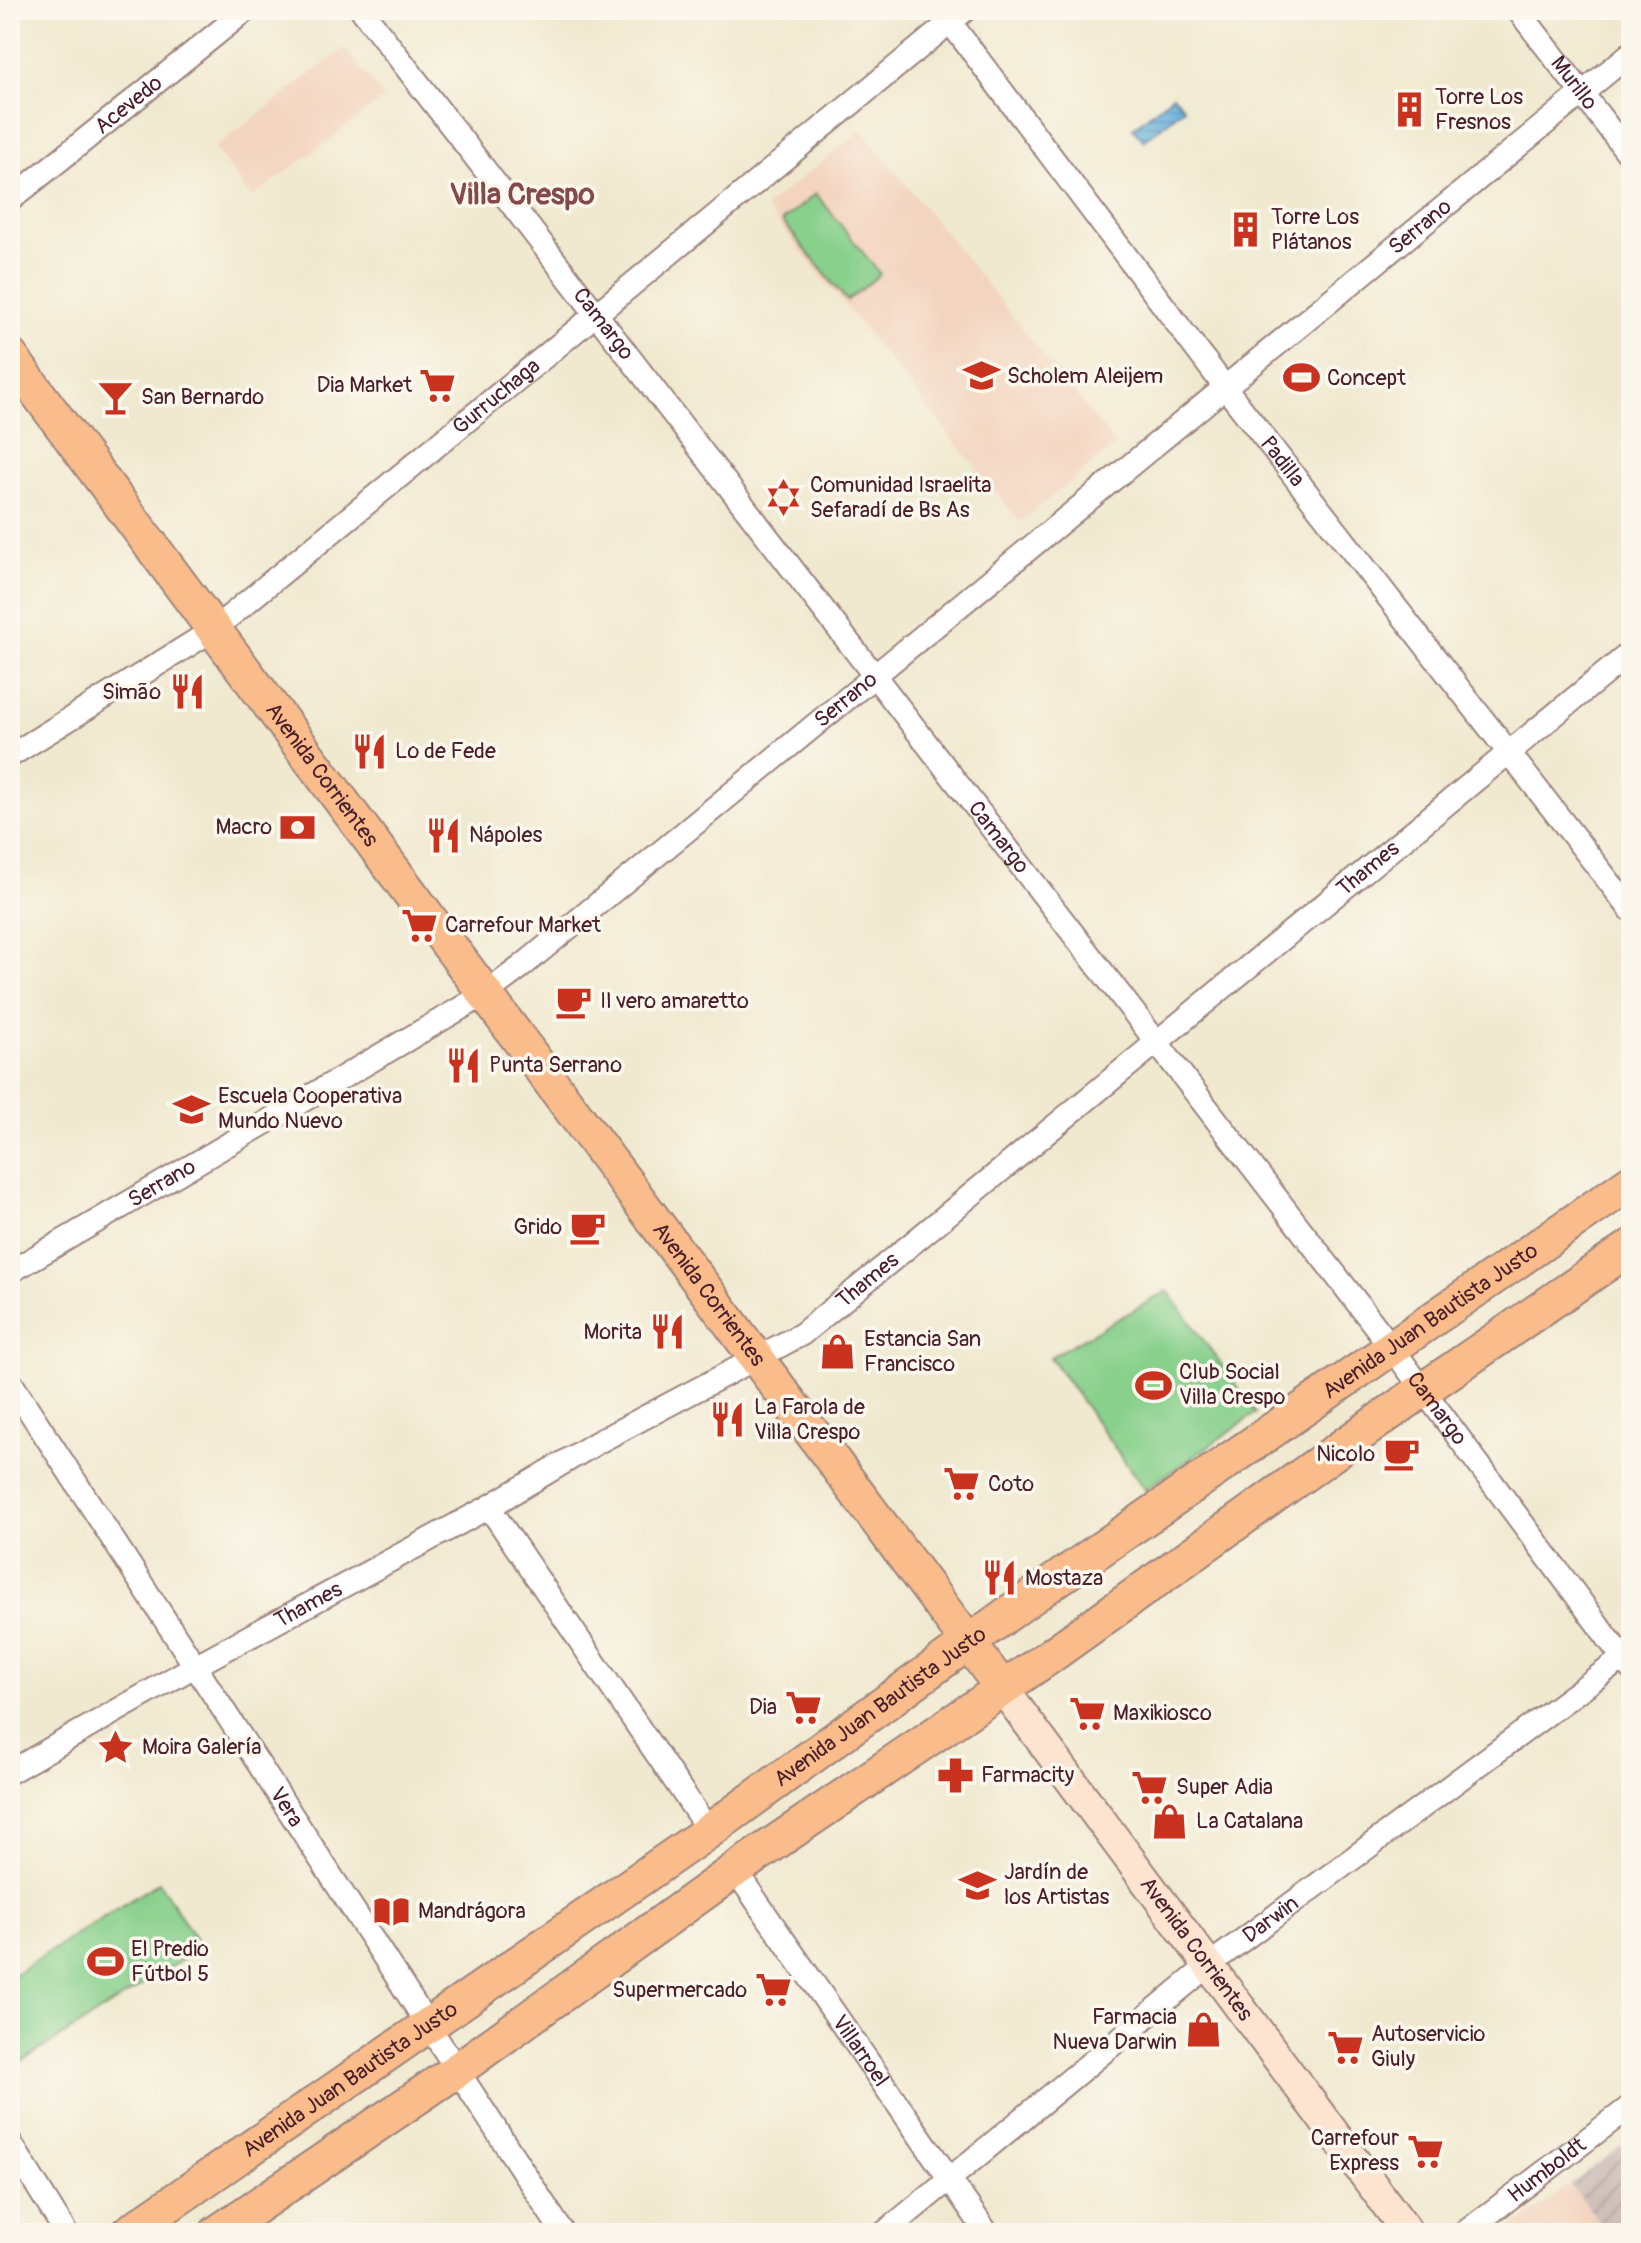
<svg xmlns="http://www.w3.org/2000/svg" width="1641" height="2243" viewBox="0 0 1641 2243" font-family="Pangolin,sans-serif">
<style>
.built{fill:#f3d4bf}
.industrial{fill:url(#industrial-furrows)}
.grass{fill:#88d08c;stroke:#69785c;stroke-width:2}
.water{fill:url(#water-rules);stroke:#566783;stroke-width:2}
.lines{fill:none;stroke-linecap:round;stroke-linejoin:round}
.street-casing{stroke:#9d847e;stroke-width:26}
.secondary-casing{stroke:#9d847e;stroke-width:34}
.primary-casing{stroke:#9d847e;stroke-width:38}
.street{stroke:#fff;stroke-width:22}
.secondary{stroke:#fde4d0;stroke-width:30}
.primary{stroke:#f9bc8a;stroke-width:34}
.labels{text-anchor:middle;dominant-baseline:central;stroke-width:7;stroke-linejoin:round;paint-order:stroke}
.street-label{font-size:22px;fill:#4a1f2b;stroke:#fbf7ec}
.poi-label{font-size:22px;fill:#4a1f2b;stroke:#fbf7ec;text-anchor:start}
.district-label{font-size:30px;font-weight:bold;fill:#844a4b;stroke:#fbf7ec}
</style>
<defs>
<pattern id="industrial-furrows" width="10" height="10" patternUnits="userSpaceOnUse" patternTransform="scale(2)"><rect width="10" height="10" fill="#cfc0bb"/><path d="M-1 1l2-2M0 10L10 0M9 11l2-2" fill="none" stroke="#b3a5a1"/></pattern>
<pattern id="water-rules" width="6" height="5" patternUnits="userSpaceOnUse" patternTransform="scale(2)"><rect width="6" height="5" fill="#62afdb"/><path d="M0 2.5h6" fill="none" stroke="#538eb2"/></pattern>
</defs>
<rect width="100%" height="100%" fill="#fbf7ec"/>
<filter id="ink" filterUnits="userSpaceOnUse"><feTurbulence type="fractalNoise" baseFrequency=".0125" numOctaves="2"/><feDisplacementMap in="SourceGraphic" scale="16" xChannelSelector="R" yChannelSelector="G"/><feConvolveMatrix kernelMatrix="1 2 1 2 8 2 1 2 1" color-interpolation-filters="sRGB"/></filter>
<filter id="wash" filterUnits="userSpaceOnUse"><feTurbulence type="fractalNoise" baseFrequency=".006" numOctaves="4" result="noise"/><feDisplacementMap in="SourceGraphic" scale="32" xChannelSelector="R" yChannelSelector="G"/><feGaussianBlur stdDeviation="1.8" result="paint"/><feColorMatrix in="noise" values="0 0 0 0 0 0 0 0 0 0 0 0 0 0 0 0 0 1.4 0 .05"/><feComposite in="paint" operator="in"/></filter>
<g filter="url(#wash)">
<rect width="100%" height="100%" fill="#f0e9d0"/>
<!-- built -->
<g class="built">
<polygon points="345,48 384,98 252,198 214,148"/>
<polygon points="862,130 1116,445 1020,522 765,207"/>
<polygon points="1570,2184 1608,2233 1506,2233"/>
</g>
<!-- industrial -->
<polygon class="industrial" points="1631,2140 1631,2233 1608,2233 1570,2184"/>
<!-- grass -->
<g class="grass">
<polygon points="816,194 880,274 847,301 782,221"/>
<polygon points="1168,1291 1256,1413 1145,1490 1050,1357"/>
<polygon points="159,1882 201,1948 10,2069 10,1977"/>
</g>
<!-- water -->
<polygon class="water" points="1173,95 1184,108 1144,141 1133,128"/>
</g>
<g filter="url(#ink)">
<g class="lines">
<defs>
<g id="street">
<path id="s1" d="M362,10L1392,1348L1631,1669"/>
<path id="s2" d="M941,10L1224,386L1631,910"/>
<path id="s3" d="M1518,10L1631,157"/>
<path id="s4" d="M10,200L246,10"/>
<path id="s5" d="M10,756L213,630L965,10"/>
<path id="s6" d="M10,1272L485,994L521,967L1631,53"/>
<path id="s7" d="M10,1381L563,2233"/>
<polyline points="489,1507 709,1831"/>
<path id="s8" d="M10,1772L193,1667L489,1507L598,1442L802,1334L1631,652"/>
<path id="s9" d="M735,1870L987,2233"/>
<polyline points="10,2142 66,2233"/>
<path id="s10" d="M884,2233L1209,1965L1631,1652"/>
<path id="s11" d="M1464,2233L1631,2106"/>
</g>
<g id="secondary">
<path id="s12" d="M1003,1689L1408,2233"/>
</g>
<g id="primary">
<path id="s13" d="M10,356L1003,1689"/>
<path id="s14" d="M128,2233L709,1831L1020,1605L1631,1182"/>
<polyline points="217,2233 457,2070 735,1870 1046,1659 1388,1414 1631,1247"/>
</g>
</defs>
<!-- street casing -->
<use href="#street" class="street-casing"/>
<!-- secondary casing -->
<use href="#secondary" class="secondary-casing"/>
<!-- primary casing -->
<use href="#primary" class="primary-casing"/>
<!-- street -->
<use href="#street" class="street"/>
<!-- secondary -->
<use href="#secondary" class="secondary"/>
<!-- primary -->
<use href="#primary" class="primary"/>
</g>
</g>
<!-- icons -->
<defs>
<symbol id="building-bare" viewBox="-9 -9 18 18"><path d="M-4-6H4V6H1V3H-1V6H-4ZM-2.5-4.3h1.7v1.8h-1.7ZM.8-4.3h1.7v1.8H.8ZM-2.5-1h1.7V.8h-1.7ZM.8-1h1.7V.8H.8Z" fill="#c8321e" stroke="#fbf7ec" stroke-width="2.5" paint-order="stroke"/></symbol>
<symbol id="school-bare" viewBox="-9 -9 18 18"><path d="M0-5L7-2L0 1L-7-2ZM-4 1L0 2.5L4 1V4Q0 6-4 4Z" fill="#c8321e" stroke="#fbf7ec" stroke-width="2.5" paint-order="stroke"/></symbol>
<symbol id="stadium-bare" viewBox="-9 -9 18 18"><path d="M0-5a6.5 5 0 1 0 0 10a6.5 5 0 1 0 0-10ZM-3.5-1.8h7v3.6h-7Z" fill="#c8321e" stroke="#fbf7ec" stroke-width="2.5" paint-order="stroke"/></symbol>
<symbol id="supermarket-bare" viewBox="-9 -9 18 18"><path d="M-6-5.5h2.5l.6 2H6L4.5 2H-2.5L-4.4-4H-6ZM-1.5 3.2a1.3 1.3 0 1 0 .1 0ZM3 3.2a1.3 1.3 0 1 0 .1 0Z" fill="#c8321e" stroke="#fbf7ec" stroke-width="2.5" paint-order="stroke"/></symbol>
<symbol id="bar-bare" viewBox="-9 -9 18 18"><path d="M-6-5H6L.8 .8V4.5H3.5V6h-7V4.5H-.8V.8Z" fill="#c8321e" stroke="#fbf7ec" stroke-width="2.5" paint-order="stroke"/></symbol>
<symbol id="synagogue-bare" viewBox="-9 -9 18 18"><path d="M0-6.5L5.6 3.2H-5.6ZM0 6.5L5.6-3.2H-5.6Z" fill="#c8321e" stroke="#fbf7ec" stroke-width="2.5" paint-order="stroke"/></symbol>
<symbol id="restaurant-bare" viewBox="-9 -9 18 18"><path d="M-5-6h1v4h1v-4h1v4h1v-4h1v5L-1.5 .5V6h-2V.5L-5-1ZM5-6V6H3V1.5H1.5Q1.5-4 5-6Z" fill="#c8321e" stroke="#fbf7ec" stroke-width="2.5" paint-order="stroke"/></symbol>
<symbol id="bank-bare" viewBox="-9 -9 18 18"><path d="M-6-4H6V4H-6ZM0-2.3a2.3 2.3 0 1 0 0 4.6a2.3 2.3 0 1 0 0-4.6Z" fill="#c8321e" stroke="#fbf7ec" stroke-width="2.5" paint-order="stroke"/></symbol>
<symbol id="cafe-bare" viewBox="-9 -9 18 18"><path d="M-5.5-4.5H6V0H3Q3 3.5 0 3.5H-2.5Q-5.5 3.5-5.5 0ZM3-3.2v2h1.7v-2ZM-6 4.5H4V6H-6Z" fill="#c8321e" stroke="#fbf7ec" stroke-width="2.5" paint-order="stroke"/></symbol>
<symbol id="shop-bare" viewBox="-9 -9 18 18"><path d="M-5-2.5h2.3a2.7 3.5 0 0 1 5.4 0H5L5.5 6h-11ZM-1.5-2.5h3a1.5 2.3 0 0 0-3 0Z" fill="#c8321e" stroke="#fbf7ec" stroke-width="2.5" paint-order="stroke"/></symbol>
<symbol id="sight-bare" viewBox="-9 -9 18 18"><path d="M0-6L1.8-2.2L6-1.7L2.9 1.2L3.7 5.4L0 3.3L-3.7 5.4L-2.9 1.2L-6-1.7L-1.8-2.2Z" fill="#c8321e" stroke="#fbf7ec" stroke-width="2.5" paint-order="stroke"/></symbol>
<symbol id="pharmacy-bare" viewBox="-9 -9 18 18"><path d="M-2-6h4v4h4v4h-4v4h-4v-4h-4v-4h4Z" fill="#c8321e" stroke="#fbf7ec" stroke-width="2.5" paint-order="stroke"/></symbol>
<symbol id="library-bare" viewBox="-9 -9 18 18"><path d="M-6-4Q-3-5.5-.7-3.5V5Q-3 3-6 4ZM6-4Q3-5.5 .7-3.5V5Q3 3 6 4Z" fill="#c8321e" stroke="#fbf7ec" stroke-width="2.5" paint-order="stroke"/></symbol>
</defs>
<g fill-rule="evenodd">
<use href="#building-bare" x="1384" y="84" width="51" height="51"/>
<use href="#building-bare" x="1220" y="204" width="51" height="51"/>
<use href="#school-bare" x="956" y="350" width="51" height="51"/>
<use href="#stadium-bare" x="1276" y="352" width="51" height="51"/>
<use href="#supermarket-bare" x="412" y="360" width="51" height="51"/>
<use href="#bar-bare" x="90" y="372" width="51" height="51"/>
<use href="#synagogue-bare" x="758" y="472" width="51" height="51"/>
<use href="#restaurant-bare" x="162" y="666" width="51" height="51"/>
<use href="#restaurant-bare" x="344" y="726" width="51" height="51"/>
<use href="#bank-bare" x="272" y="802" width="51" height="51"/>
<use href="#restaurant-bare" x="418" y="810" width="51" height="51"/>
<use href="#supermarket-bare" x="394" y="900" width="51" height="51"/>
<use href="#cafe-bare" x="548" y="976" width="51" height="51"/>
<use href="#restaurant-bare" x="438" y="1040" width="51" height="51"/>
<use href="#school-bare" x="166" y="1084" width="51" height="51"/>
<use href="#cafe-bare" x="562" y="1202" width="51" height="51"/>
<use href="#restaurant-bare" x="642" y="1306" width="51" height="51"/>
<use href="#shop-bare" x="812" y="1326" width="51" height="51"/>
<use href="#stadium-bare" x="1128" y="1360" width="51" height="51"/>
<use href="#restaurant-bare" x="702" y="1394" width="51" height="51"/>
<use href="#cafe-bare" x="1376" y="1428" width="51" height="51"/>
<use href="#supermarket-bare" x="936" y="1458" width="51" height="51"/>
<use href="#restaurant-bare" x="974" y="1552" width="51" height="51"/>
<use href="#supermarket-bare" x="778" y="1682" width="51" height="51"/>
<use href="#supermarket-bare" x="1062" y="1688" width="51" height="51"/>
<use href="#sight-bare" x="90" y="1722" width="51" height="51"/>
<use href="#pharmacy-bare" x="930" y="1750" width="51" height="51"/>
<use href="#supermarket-bare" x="1124" y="1762" width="51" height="51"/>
<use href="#shop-bare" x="1144" y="1796" width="51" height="51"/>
<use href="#school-bare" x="952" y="1860" width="51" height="51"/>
<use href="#library-bare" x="366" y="1886" width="51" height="51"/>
<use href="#stadium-bare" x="80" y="1936" width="51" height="51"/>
<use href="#supermarket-bare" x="748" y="1964" width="51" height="51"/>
<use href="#shop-bare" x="1178" y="2004" width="51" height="51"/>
<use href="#supermarket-bare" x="1320" y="2022" width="51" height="51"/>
<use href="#supermarket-bare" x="1400" y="2126" width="51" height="51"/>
</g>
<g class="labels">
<!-- street labels -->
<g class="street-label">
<text stroke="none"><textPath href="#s3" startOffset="92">Murillo</textPath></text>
<text stroke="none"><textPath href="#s4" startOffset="152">Acevedo</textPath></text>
<text stroke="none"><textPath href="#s6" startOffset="1760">Serrano</textPath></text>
<text stroke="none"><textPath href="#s1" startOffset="396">Camargo</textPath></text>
<text stroke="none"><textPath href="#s5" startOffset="606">Gurruchaga</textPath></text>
<text stroke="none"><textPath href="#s2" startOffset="566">Padilla</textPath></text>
<text stroke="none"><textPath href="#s6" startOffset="1016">Serrano</textPath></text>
<text stroke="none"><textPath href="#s13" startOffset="522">Avenida Corrientes</textPath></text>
<text stroke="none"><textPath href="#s1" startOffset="1044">Camargo</textPath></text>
<text stroke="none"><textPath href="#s8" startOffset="1638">Thames</textPath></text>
<text stroke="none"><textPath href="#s6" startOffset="176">Serrano</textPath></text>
<text stroke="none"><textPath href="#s8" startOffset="990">Thames</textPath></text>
<text stroke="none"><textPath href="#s13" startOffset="1170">Avenida Corrientes</textPath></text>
<text stroke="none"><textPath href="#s14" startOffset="1590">Avenida Juan Bautista Justo</textPath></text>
<text stroke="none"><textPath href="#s1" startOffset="1764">Camargo</textPath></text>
<text stroke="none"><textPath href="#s8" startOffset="342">Thames</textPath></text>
<text stroke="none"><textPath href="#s14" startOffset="918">Avenida Juan Bautista Justo</textPath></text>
<text stroke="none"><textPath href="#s7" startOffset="508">Vera</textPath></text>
<text stroke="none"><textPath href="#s10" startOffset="498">Darwin</textPath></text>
<text stroke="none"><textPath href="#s12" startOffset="324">Avenida Corrientes</textPath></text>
<text stroke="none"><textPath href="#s9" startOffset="220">Villarroel</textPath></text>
<text stroke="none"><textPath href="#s14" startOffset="270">Avenida Juan Bautista Justo</textPath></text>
<text stroke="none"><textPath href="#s11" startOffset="104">Humboldt</textPath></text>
</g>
<!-- poi labels -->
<g class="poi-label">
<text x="1435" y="97">Torre Los<tspan x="1435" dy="25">Fresnos</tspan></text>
<text x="1271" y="217">Torre Los<tspan x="1271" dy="25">Plátanos</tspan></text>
<text x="1007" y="376">Scholem Aleijem</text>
<text x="1327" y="378">Concept</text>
<text x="412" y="385" text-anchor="end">Dia Market</text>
<text x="141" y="397">San Bernardo</text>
<text x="810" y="485">Comunidad Israelita<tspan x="810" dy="25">Sefaradí de Bs As</tspan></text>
<text x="161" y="692" text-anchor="end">Simão</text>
<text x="395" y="751">Lo de Fede</text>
<text x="272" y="827" text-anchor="end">Macro</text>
<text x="469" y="835">Nápoles</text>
<text x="445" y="925">Carrefour Market</text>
<text x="600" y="1001">Il vero amaretto</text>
<text x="489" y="1065">Punta Serrano</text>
<text x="218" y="1096">Escuela Cooperativa<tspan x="218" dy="25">Mundo Nuevo</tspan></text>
<text x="562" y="1227" text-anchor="end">Grido</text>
<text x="642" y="1332" text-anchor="end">Morita</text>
<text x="864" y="1339">Estancia San<tspan x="864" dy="25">Francisco</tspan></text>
<text x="1179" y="1372">Club Social<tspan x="1179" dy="25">Villa Crespo</tspan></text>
<text x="754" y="1407">La Farola de<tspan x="754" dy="25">Villa Crespo</tspan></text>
<text x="1375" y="1454" text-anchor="end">Nicolo</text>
<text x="988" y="1484">Coto</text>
<text x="1025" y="1578">Mostaza</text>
<text x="777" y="1707" text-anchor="end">Dia</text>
<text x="1113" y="1713">Maxikiosco</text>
<text x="142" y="1747">Moira Galería</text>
<text x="981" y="1775">Farmacity</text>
<text x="1176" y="1787">Super Adia</text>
<text x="1196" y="1821">La Catalana</text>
<text x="1004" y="1872">Jardín de<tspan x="1004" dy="25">los Artistas</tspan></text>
<text x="418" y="1911">Mandrágora</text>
<text x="131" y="1949">El Predio<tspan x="131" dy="25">Fútbol 5</tspan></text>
<text x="747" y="1990" text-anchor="end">Supermercado</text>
<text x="1177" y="2017" text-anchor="end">Farmacia<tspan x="1177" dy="25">Nueva Darwin</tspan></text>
<text x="1371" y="2034">Autoservicio<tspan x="1371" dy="25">Giuly</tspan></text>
<text x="1399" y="2138" text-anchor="end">Carrefour<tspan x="1399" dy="25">Express</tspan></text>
</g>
<!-- district labels -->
<g class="district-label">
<text x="522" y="194">Villa Crespo</text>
</g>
</g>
<!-- margin -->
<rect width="1641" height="2243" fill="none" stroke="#fbf7ec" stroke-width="40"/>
</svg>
